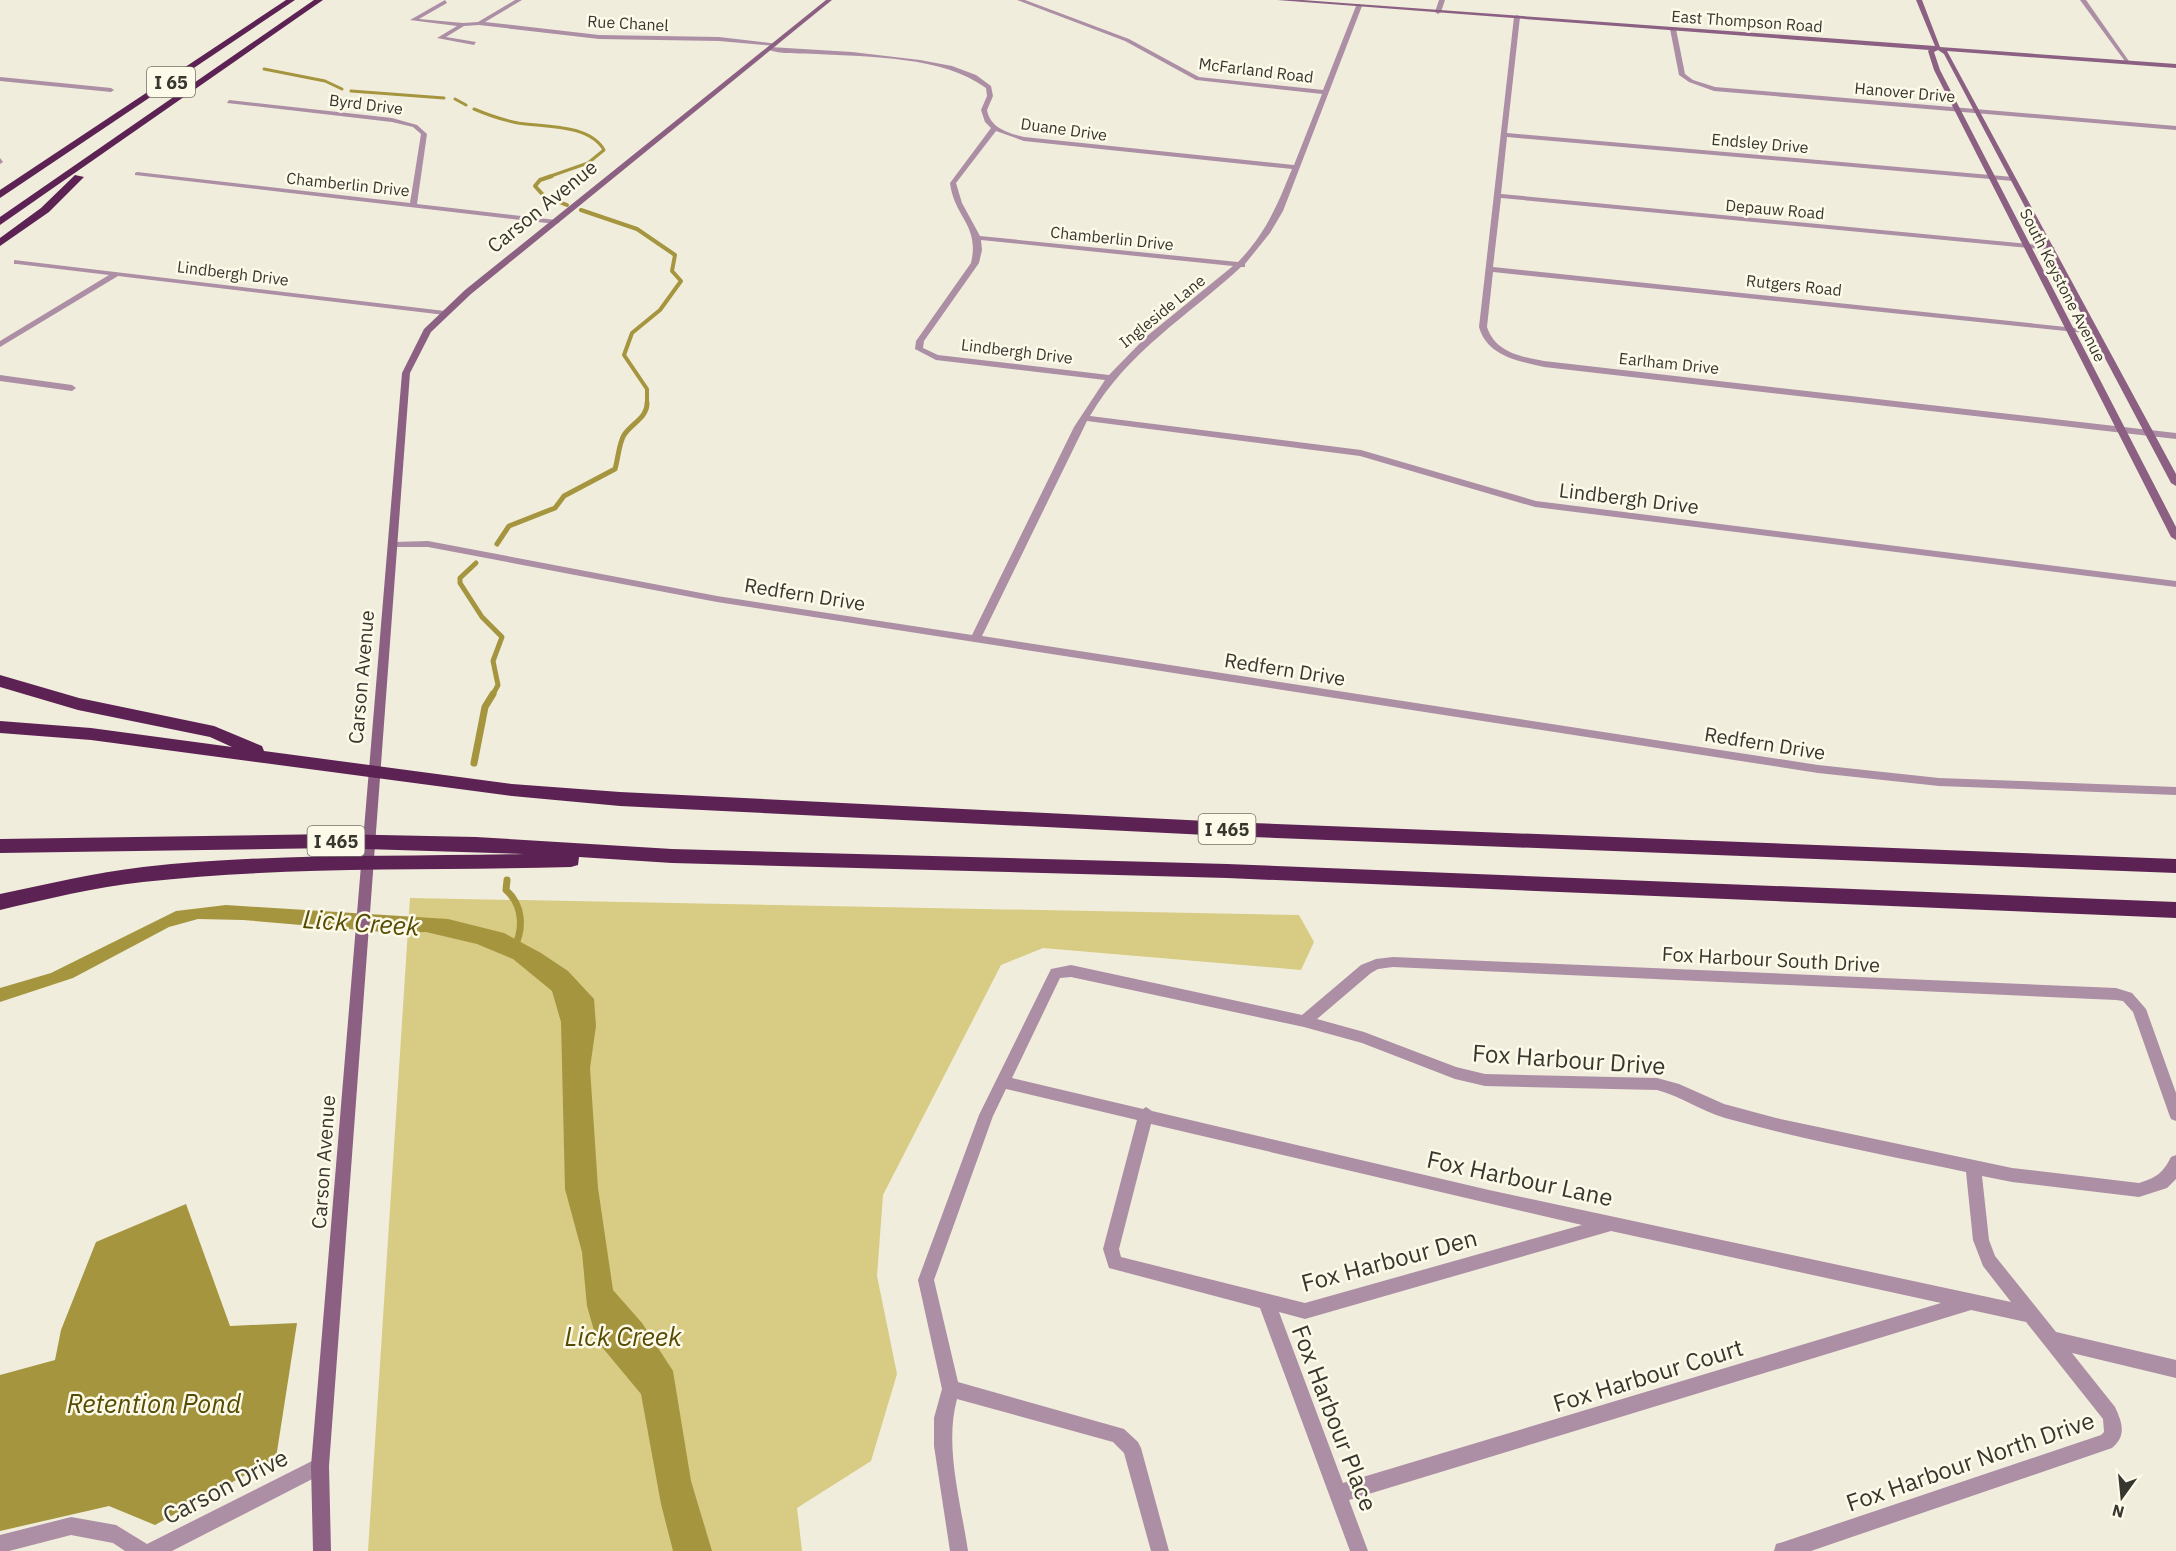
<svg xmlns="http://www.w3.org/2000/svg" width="2176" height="1551" viewBox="0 0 2176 1551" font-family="'IBM Plex Sans',sans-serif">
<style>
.green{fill:#d8cb83}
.water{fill:#a5953e}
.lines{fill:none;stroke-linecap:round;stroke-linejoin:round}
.stream-far3{stroke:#a5953e;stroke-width:3}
.stream-far2{stroke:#a5953e;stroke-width:4}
.stream-far1{stroke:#a5953e;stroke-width:5}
.stream{stroke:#a5953e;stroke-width:7}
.minor{fill:#ac8ea5;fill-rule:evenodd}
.secondary{fill:#8b6083;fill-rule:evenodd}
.motorway{fill:#5d2254;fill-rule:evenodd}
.labels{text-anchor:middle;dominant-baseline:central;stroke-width:5;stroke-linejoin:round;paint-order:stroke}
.far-street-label{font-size:16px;fill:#37362f;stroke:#fdfae9}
.shield{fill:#fdfae9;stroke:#727167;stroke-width:1.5}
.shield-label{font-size:18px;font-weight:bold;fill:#37362f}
.street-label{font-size:20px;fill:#37362f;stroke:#fdfae9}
.near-street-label{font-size:24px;fill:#37362f;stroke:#fdfae9}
.near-water-label{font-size:26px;font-style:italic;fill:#564b03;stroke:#fdfae9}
</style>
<rect width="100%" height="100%" fill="#f0eddc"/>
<!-- green -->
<polygon class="green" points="410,898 1299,915 1314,942 1301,970 1043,948 1001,965 883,1195 877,1276 897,1374 871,1461 797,1508 802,1551 368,1551"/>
<!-- water -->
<g class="water">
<polygon points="226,905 448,919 504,933 541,953 568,971 594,999 596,1026 590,1068 598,1188 613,1290 642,1323 673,1371 691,1481 712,1551 673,1551 661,1504 641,1394 597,1341 587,1306 582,1252 565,1189 561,1022 552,991 513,959 477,944 426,932 395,933 243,920 198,919 169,927 73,978 0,1002 0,988 51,973 176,911"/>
<polygon points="186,1204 230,1326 297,1323 276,1458 155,1525 109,1506 0,1531 0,1375 55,1360 61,1330 96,1242"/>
</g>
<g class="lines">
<!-- stream-far3 -->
<g class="stream-far3">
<polyline points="264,69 325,81 342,89"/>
<polyline points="351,91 444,98"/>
<polyline points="455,99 466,105"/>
<path d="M474,109C488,115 503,120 518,123C545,127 589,124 604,150L588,163L548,177"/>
</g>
<!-- stream-far2 -->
<g class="stream-far2">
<polyline points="552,176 540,180 535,186 544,196 567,205"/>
<polyline points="581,210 637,229 675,255 672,271 681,281 660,310 632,333 624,355 647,389 647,404"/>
</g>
<!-- stream-far1 -->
<g class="stream-far1">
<path d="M497,544L509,526L555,508L564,496L615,469C618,459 619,443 624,435C632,423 647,418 647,403"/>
<polyline points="476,563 460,578 460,583 482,617 502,637 493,661 498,685 492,696"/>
</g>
<!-- stream -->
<g class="stream">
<polyline points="474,763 485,707 493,694"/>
<path d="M507,880L506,890C523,905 524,929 514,948"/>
</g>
<!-- minor -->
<g class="minor">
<polygon points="515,0 522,0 485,22 599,35 719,37 778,44 775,46 719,41 599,39 479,25 464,26 446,37 476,42 474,45 437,38 457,26 410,20 445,0 447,3 419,19 463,23 478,22"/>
<path d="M1017,0H1025L1129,39L1199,77L1323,90L1356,6L1359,4L1362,6L1283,211L1270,233L1245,264V267H1241C1187,317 1128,351 1090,416L1361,450L1536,501L2176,581V587L1535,507L1360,456L1087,421L982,636L1818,765L1939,778L2176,787V795L1939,786L1818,773L717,602L428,547H389V543L393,542L428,541L717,596L972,635L1074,427L1105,380L936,360L915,349L916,341L971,263C980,225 954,217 950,183L991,128L985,122L981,110L987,96L986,88C943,56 869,57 817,54C802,53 780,55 767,49L770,47L852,52L920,60L952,66L976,75L991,86L993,96L987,110C990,128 1008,133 1024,137L1294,165L1322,94L1196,80L1125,41ZM996,131L1024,141L1292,169C1277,206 1266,233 1238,262L980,236L962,203L956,183ZM981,240L1233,266L1147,336L1109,375L938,355L923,348L924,341L979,263L982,250Z"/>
<polygon points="1439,0 1445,0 1441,12 1438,14 1435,12"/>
<polygon points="2080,0 2086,0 2131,64 2127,64"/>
<path d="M1517,15L1520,17L1507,133L2013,177L2016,179L2013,181L1507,137L1501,194L2051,246L2055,248L2051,250L1501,198L1493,267L2095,330L2099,332L2095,334L1493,272L1487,327C1495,352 1521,357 1544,361L2176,433V439L1544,367C1518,361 1487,356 1479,327L1514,17Z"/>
<polygon points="1673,27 1676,29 1685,74 1693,80 1715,87 2176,126 2176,130 1714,91 1689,82 1679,75 1670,29"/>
<polygon points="0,77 111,88 114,90 111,92 0,81"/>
<polygon points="229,100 392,118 417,125 427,134 417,204 556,220 560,222 556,224 135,175 135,173 137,172 410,203 421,134 413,127 392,122 227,103"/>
<polygon points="0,158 3,162 0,164"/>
<polygon points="14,260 445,311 449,313 445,315 118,276 0,347 0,341 109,275 17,264 14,264"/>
<polygon points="0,375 72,385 76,388 72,391 0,381"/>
<path d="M1393,957L2116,988L2132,993L2146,1009L2176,1093V1121L2171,1119L2169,1114L2133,1012L2123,1001L2116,1000L1393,967L1378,969L1371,973L1317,1019L1364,1032L1456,1067L1485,1074L1657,1078L1679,1084L1724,1104L1776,1118L2012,1168L2139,1183C2156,1178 2163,1173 2171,1157L2176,1155V1179L2167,1188L2139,1197L2012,1182L1982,1176L1989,1240L1995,1256L2056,1332L2176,1360V1378L2072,1353L2115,1407C2122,1422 2127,1436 2112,1448L1811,1551H1774L1776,1544L1783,1542L2101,1435L2104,1432L2103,1419L2026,1322L1971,1310L1349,1500L1368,1551H1350L1260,1308L1109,1268L1103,1249L1137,1120L1006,1089L993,1116L934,1280L958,1382L1124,1429L1138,1442L1141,1448L1169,1551H1151L1124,1453L1113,1442L957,1399C944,1446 961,1503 968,1551H950L934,1446V1418L942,1389L918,1280L979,1115L1051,969L1071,965L1302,1015L1361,965L1376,959ZM1071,977L1304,1027L1362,1043L1455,1079L1485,1086L1657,1090C1681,1096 1701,1111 1725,1118C1804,1140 1885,1155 1966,1172L1973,1240L1983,1266L2011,1302L1489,1190L1152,1111L1146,1107L1143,1109L1012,1078L1060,978ZM1151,1124L1582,1225L1305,1303L1121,1257L1119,1249ZM1611,1231L1941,1303L1343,1483L1279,1312L1305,1319Z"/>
<polygon points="320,1457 326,1460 329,1466 326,1472 172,1551 125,1551 113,1543 71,1535 9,1551 0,1551 0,1535 71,1517 116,1525 147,1544"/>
</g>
<!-- secondary -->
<g class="secondary">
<polygon points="826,0 832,0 471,294 431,332 410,373 329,1466 331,1551 313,1551 311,1466 402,373 424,329 465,290"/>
<polygon points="1277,0 1302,0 1935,46 1916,0 1922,0 1940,47 2176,64 2176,68 1947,51 2176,474 2176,486 2171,483 1944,54 1938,50 1934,52 1940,70 2176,527 2176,540 2171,537 1934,70 1928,51 1929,50"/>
</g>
<!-- motorway -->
<g class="motorway">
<polygon points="286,0 295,0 0,198 0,190"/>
<polygon points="314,0 323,0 0,225 0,217"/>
<polygon points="75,175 84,177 49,212 0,246 0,238 41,208"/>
<polygon points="0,675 79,698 214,726 262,746 264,751 512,784 620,792 1227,822 2176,859 2176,873 1227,836 620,806 512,796 91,740 0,733 0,721 91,728 232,747 210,737 78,710 0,687"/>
<path d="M333,834L476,837L672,849L1227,864L2176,902V918L1227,878L672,863L579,857L578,865L571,867C428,871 285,866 143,882C95,887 47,899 0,910V894C47,884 94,873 143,867C269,853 397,857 524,854L333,848L0,853V839Z"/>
</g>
</g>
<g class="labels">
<!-- far-street labels -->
<g class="far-street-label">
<text transform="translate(1747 21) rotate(4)">East Thompson Road</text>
<text transform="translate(628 23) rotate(3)">Rue Chanel</text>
<text transform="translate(1256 70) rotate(7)">McFarland Road</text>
<text transform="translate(1905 92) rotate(5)">Hanover Drive</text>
<text transform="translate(366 104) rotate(7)">Byrd Drive</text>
<text transform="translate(1064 129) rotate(8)">Duane Drive</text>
<text transform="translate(1760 143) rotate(5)">Endsley Drive</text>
<text transform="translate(348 184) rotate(6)">Chamberlin Drive</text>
<text transform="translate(1775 209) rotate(5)">Depauw Road</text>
<text transform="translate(1112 238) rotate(6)">Chamberlin Drive</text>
<text transform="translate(233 273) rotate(7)">Lindbergh Drive</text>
<text transform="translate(1794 285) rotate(6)">Rutgers Road</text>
<text transform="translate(2063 285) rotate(63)">South Keystone Avenue</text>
<text transform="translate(1162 311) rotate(-39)">Ingleside Lane</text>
<text transform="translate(1017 351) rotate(7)">Lindbergh Drive</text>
<text transform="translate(1669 363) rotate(6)">Earlham Drive</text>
</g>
<!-- shield labels -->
<g class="shield">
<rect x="147" y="67" width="48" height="30" rx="4.5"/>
<rect x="1198.5" y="814" width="57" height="30" rx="4.5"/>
<rect x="307.5" y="826" width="57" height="30" rx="4.5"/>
</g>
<g class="shield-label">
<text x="171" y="82">I 65</text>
<text x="1227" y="829">I 465</text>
<text x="336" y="841">I 465</text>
</g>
<!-- street labels -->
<g class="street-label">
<text transform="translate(542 206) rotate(-39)">Carson Avenue</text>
<text transform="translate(1629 498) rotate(7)">Lindbergh Drive</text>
<text transform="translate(805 594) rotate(9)">Redfern Drive</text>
<text transform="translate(1285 669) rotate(9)">Redfern Drive</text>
<text transform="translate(361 677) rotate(-85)">Carson Avenue</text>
<text transform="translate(1765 743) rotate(9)">Redfern Drive</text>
<text transform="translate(1771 959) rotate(3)">Fox Harbour South Drive</text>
<text transform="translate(323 1162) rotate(-86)">Carson Avenue</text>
</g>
<!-- near-street labels -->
<g class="near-street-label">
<text transform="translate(1569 1059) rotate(4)">Fox Harbour Drive</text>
<text transform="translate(1520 1178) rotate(12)">Fox Harbour Lane</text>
<text transform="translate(1389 1260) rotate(-15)">Fox Harbour Den</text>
<text transform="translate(1648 1375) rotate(-17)">Fox Harbour Court</text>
<text transform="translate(1335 1418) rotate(69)">Fox Harbour Place</text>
<text transform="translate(1970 1461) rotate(-19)">Fox Harbour North Drive</text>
<text transform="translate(225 1486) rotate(-27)">Carson Drive</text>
</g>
<!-- near-water labels -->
<g class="near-water-label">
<text transform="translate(361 922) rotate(4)">Lick Creek</text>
<text x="623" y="1336">Lick Creek</text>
<text x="154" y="1403">Retention Pond</text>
</g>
</g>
<!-- north arrow -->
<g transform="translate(2122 1497) rotate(195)" stroke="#fdfae9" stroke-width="4.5" paint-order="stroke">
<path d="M0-4.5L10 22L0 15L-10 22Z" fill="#37362f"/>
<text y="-9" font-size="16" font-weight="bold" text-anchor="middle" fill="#37362f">N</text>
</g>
</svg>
